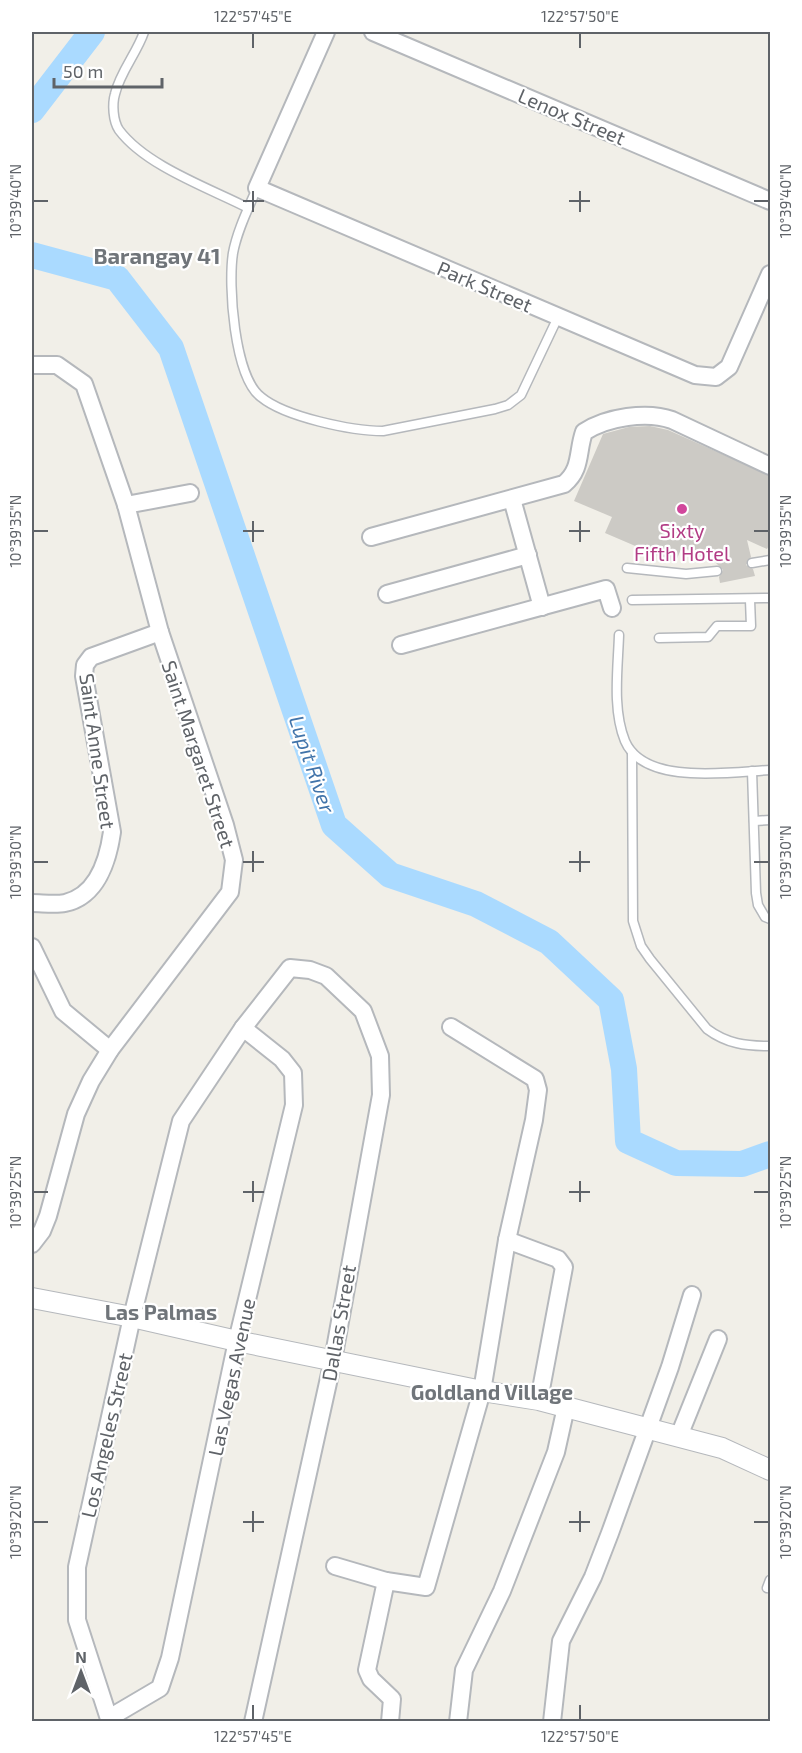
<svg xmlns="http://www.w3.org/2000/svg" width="802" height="1753" viewBox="0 0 802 1753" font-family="'Exo 2',sans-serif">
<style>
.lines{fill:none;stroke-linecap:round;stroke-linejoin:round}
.river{stroke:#aadaff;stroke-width:26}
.building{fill:#cccac5}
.service-casing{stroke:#b5b8bc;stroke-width:11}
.minor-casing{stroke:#b5b8bc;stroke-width:20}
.tertiary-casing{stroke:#b5b8bc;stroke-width:22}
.service{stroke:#fff;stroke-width:8}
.minor{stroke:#fff;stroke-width:16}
.tertiary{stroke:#fff;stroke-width:20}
.ticks{fill:none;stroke:#5f6368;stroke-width:2}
.hotel-dot{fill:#d1479c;stroke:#fff;stroke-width:2}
.labels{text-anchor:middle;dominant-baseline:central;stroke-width:4.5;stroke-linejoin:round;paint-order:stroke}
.street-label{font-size:20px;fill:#5f6368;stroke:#fff}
.hotel-label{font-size:20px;fill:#b23c85;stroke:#fff}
.water-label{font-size:21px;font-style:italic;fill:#4174aa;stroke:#fff}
.neighbourhood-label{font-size:21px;font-weight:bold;fill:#70757a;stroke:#fff}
.quarter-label{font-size:22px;font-weight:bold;fill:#70757a;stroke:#fff}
.neatline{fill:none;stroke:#5f6368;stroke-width:2}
.ticks-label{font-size:15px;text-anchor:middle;fill:#5f6368}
</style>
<rect width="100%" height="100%" fill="#f1efe8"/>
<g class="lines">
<!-- river -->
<g class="river">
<polyline points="32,110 92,32"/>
<polyline points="32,255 117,278 171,348 334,825 390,875 476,904 549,942 611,1000 624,1069 628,1141 676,1163 742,1164 770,1154"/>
</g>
</g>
<!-- building -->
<polygon class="building" points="650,426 668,430 771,476 771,542 767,549 747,540 751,557 746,565 753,569 755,576 720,583 719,577 723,570 715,562 682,547 675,563 605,533 612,517 574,501 603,434 629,427"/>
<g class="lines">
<defs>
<g id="service">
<path d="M144,32C137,53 120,72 115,94C112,104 113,121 119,130C146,166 209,188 248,208"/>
<path d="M257,188C248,209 237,231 233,253C228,284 234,377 261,397C285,417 352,431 383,431L495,409L508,405L521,395L558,317"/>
<polyline points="752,563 770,560"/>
<polyline points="627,568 686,574 717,571"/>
<polyline points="632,600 770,598"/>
<path d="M619,635C618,668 612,709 625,741C644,786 731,772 770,770"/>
<polyline points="659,638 708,637 717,626 751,626 750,600"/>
<path d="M632,753L633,921L641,946L650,959L707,1029C727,1044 746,1046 770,1046"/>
<polyline points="752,771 756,893 758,905 765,917 770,919"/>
<polyline points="754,821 770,820"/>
<polyline points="767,1588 770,1580"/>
</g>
<g id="minor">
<polyline points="326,32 257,188 695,375 716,377 729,367 770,274"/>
<polyline points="373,32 770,201"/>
<polyline points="32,365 57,365 84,384 126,505 160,632 225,825 234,860 230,892 110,1050 91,1081 76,1114 48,1216 42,1231 32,1244"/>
<polyline points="512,499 542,607"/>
<polyline points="126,505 190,493"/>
<path d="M371,537L564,484C582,469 577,452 584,432C607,417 647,411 672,420L770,466"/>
<polyline points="387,594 528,555"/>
<polyline points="401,645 606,589 612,608"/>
<path d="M32,903C42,903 55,905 65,903C97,896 108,860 112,832L84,676L85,665L91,657L160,632"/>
<polyline points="32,947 63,1011 110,1050"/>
<polyline points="507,1240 558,1259 564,1267 539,1400"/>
<polyline points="679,1436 718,1339"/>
<polyline points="335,1566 386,1581"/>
<polyline points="109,1718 160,1688 170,1658 237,1341 294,1105 293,1073 282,1059 243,1028"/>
<polyline points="110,1722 77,1620 77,1567 132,1317 181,1121 243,1028 290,968 310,970 326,976 363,1011 380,1056 381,1095 333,1360 253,1722"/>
<polyline points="390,1722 392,1699 371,1679 367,1670 386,1581 426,1587 482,1391 507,1240 534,1120 538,1090 535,1079 451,1027"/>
<polyline points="458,1722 464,1670 502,1591 556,1452 566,1407"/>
<polyline points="552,1722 561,1641 593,1577 610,1533 670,1367 692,1295"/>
</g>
<polyline id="tertiary" points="32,1298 132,1317 237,1341 482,1391 539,1400 722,1448 770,1470"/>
</defs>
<!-- service casing -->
<use href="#service" class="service-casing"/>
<!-- minor casing -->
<use href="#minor" class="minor-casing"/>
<!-- tertiary casing -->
<use href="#tertiary" class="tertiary-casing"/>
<!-- service -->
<use href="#service" class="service"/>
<!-- minor -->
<use href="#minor" class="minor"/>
<!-- tertiary -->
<use href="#tertiary" class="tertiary"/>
</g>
<!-- ticks -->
<path class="ticks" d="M253,33V48M580,33V48M253,191V212M580,191V212M33,201H48M243,201H264M569,201H590M754,201H769M253,521V542M580,521V542M33,531H48M243,531H264M569,531H590M754,531H769M253,851V872M580,851V872M33,862H48M243,862H264M569,862H590M754,862H769M253,1181V1202M580,1181V1202M33,1192H48M243,1192H264M569,1192H590M754,1192H769M253,1511V1532M580,1511V1532M33,1522H48M243,1522H264M569,1522H590M754,1522H769M253,1705V1720M580,1705V1720"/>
<!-- markers -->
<circle class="hotel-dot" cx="682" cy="509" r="6"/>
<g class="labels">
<!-- street labels -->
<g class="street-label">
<text transform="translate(572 116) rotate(23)">Lenox Street</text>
<text transform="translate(485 286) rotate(23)">Park Street</text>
<text transform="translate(98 751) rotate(82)">Saint Anne Street</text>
<text transform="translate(199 754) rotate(72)">Saint Margaret Street</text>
<text transform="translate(338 1323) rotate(-80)">Dallas Street</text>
<text transform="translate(231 1377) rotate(-78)">Las Vegas Avenue</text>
<text transform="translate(106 1435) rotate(-77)">Los Angeles Street</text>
</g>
<!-- hotel labels -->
<g class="hotel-label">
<text x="682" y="530">Sixty<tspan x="682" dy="23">Fifth Hotel</tspan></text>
</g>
<!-- water labels -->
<g class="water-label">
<text transform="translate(313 764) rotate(71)">Lupit River</text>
</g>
<!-- neighbourhood labels -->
<g class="neighbourhood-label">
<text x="161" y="1311">Las Palmas</text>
<text x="492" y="1391">Goldland Village</text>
</g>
<!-- quarter labels -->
<g class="quarter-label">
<text x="157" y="255">Barangay 41</text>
</g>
</g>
<!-- border -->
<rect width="802" height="1753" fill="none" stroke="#ffffff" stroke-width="66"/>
<!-- north arrow -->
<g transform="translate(81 1672)" stroke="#ffffff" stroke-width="4.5" paint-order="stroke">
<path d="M0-4.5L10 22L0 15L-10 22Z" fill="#5f6368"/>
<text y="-9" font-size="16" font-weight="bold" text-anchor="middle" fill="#5f6368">N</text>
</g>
<!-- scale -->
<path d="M54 78v9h108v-9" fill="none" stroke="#5f6368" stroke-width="3"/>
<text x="63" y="78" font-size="18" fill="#5f6368" stroke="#ffffff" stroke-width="4.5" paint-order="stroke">50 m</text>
<rect x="33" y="33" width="736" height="1687" class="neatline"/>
<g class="ticks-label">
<text x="253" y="22">122°57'45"E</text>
<text x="580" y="22">122°57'50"E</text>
<text transform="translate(16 201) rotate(-90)" y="5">10°39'40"N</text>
<text transform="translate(786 201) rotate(-90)" y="5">10°39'40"N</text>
<text transform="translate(16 531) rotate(-90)" y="5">10°39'35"N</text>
<text transform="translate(786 531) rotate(-90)" y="5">10°39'35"N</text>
<text transform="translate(16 862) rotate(-90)" y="5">10°39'30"N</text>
<text transform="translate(786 862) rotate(-90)" y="5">10°39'30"N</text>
<text transform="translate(16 1192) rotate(-90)" y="5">10°39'25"N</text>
<text transform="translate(786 1192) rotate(-90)" y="5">10°39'25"N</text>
<text transform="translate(16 1522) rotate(-90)" y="5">10°39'20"N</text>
<text transform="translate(786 1522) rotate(-90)" y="5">10°39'20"N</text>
<text x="253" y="1742">122°57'45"E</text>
<text x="580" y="1742">122°57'50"E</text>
</g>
</svg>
